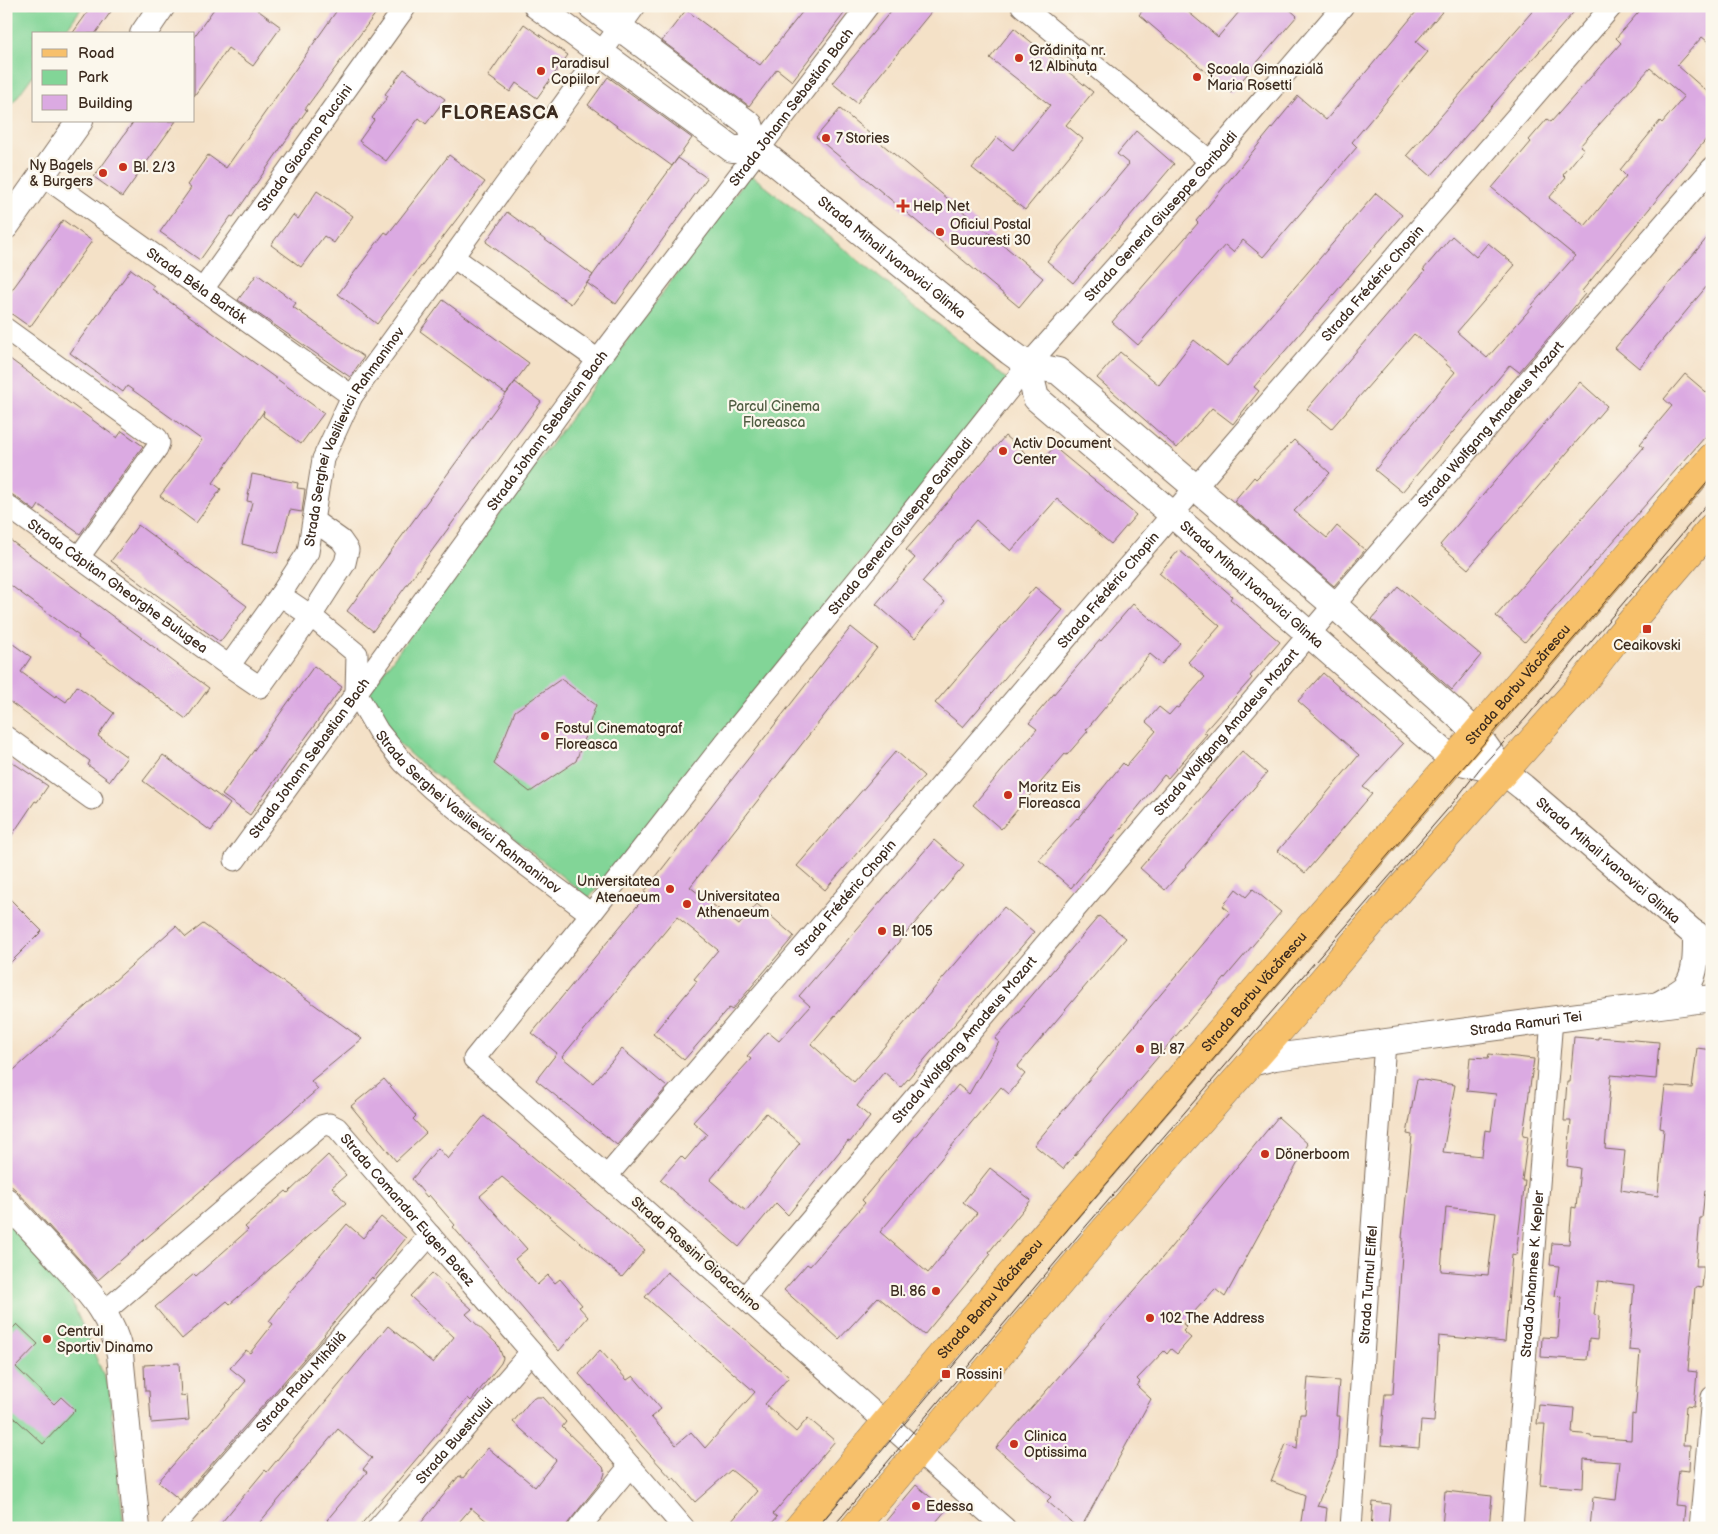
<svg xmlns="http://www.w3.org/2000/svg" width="1718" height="1534" viewBox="0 0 1718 1534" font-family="'Balsamiq Sans',sans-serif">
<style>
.green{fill:#82d597;stroke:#5e805a}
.building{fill:#dbaae2;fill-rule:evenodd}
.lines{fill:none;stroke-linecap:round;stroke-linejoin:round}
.minor-casing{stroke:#7c6a59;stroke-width:23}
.tertiary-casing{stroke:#7c6a59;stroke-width:28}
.primary-casing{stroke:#7c6a59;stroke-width:29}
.minor{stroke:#fff;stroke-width:21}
.tertiary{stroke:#fff;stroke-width:26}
.primary{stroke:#f7c06b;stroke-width:28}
.tram{stroke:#3b2a1e;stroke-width:1}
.poi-dot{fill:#c8321e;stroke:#fbf7ec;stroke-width:2}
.labels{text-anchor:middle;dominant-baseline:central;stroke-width:4.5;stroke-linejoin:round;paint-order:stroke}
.poi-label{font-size:14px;fill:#3b2a1e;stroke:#fbf7ec;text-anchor:start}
.street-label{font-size:14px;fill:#3b2a1e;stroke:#fbf7ec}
.park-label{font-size:14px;fill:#505d42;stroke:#fbf7ec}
.district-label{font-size:19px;font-weight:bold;letter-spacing:1px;fill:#3b2a1e;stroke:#fbf7ec}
</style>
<rect width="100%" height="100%" fill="#fbf7ec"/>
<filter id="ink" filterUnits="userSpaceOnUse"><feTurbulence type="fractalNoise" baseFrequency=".02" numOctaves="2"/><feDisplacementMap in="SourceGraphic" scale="10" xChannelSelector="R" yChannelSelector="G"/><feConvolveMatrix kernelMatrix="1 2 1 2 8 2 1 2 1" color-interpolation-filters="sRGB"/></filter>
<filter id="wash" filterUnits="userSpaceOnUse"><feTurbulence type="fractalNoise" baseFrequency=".0096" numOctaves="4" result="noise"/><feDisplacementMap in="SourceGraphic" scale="20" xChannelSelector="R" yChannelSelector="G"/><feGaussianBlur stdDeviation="1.12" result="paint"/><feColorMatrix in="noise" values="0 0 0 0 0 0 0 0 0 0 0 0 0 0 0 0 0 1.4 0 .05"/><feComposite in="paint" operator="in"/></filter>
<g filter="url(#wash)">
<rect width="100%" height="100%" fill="#f4e1c7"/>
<!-- green -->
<g class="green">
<polygon points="6,6 83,6 63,34 34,34 34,74 6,112"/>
<polygon points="750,174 1008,380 589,898 414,758 394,739 368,693"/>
<polygon points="6,1221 67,1290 109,1388 124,1528 6,1528"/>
</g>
<g id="blocks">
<!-- building -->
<g class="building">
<polygon points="92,6 115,6 95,34 72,34"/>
<polygon points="216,6 252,6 281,27 253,66 228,48 194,96 194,37"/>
<polygon points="340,6 366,6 376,13 305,109 307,110 233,217 231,216 200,260 160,232 191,188 187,185 208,155 226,168"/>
<polygon points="807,6 850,6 792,81 777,69 749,106 662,41 686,10 760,65"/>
<polygon points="895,6 936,6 857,103 832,83"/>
<polygon points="1146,6 1181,6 1218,37 1244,6 1286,6 1297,16 1231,93 1139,15"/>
<polygon points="1421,6 1447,6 1416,42 1428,52 1352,142 1357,147 1263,257 1243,240 1233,252 1225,245 1138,345 1112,322 1198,223 1196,221 1298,96 1326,120"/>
<polygon points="1537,6 1579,6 1431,176 1407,155"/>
<path d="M1644,6H1712V45L1702,37L1677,65L1712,96V132L1582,291L1585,294L1550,336L1519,372L1510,365L1402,492L1375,470L1455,372L1446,364L1447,362L1414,334L1331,429L1307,409L1425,271L1423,270L1452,236L1476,257L1488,243L1515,265L1457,332L1487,358L1533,306L1532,305L1575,256L1492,188L1531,142L1529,140L1547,119L1551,122L1621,43L1616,38ZM1650,68L1684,97L1662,123L1660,121L1620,170L1626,176L1585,226L1549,198L1566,178L1563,175L1584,149L1580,146Z"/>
<polygon points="524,24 568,55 537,98 516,83 510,92 488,76"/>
<polygon points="1014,28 1093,92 1066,125 1083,139 1025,210 972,168 997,137 1013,150 1050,105 990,58"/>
<polygon points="404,69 445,99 426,124 419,118 386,161 359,141 374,120 372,118 388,96 385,94"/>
<polygon points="608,77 692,138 672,166 588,105"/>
<polygon points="840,109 1043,278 1019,307 816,137"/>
<polygon points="134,121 176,121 122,197 94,177"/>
<polygon points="1136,131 1174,164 1073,283 1047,261 1129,164 1117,154"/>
<polygon points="449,155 485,182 377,324 338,294 385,232 388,234"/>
<polygon points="678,158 707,178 616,304 587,283"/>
<polygon points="317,191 353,216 334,243 324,236 301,267 271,245 293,215 298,219"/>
<polygon points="1376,193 1402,215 1254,387 1259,391 1233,424 1212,408 1177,448 1097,378 1120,352 1159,385 1194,340 1227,366"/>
<polygon points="507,212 593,275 571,304 486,242"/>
<polygon points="63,220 92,241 30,327 6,310 6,298"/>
<polygon points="1712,232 1712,280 1639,368 1615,348"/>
<polygon points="131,269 154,286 152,289 324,413 301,444 263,416 264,411 213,483 221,489 196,523 160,496 202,440 127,386 123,392 70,353"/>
<polygon points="257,274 296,303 293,307 364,357 350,377 238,300"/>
<polygon points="443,300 529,363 506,394 420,331"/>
<polygon points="6,356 117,438 122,431 143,446 80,534 39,505 35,511 13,495 6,493"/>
<polygon points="1685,374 1712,397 1712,429 1525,642 1496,616 1644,447 1640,444 1672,406 1664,399"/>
<polygon points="515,382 541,402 373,631 347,611"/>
<polygon points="1580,382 1607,406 1468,569 1440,545"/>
<polygon points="1005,436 1039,464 1054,447 1136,515 1111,544 1057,499 1011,551 976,520 922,582 945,602 915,638 876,604 915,558 906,550"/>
<polygon points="1294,440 1330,473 1294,511 1327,538 1337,526 1365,550 1334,586 1234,501 1254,477 1256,479"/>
<polygon points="252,474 298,483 297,488 305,489 302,512 290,510 278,553 242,544 252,502 247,501"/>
<polygon points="138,525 247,606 220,642 111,561"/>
<polygon points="6,537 209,688 186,719 78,638 79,636 6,582"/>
<polygon points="1179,550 1232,596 1230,599 1280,642 1250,676 1252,678 1204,732 1207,734 1168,778 1164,775 1109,843 1071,888 1039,860 1077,818 1078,819 1123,763 1126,766 1156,731 1146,722 1159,707 1169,715 1176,707 1178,708 1205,677 1188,662 1220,626 1159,573"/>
<polygon points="1035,587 1063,610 963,727 935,703"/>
<polygon points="1399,587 1481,655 1452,690 1372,619"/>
<polygon points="1133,604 1180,643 1162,664 1150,654 1086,730 1088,731 1067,755 1065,754 1001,829 973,805 1037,729 1029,723 1100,640 1101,641"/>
<polygon points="851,627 877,648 690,887 739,925 757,904 794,936 732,1010 729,1008 684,1060 653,1034 697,981 694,979 718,950 677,917 562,1057 593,1083 622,1049 667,1087 617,1145 536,1080 557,1053 532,1033 647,894 644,892"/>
<polygon points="6,639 31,657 21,672 55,697 56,695 66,702 77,686 114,713 98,736 127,757 110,781 88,765 90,761 6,699"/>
<polygon points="314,666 342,687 250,815 222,795"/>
<polygon points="1323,673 1403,744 1363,787 1372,794 1305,873 1278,851 1359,755 1298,701"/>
<polygon points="561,679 596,705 576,761 530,792 494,764 515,711"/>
<polygon points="896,751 924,776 825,890 797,866"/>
<polygon points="1242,751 1267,773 1165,890 1140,868"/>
<polygon points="163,755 230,804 211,831 143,781"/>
<polygon points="6,758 48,786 37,802 35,801 6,844"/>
<path d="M934,840L964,866L811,1044L854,1082L1004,907L1034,932L901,1087L884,1072L857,1106L870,1117L850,1142L848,1141L788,1215L776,1203L739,1247L660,1180L681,1156L685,1160L707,1134L693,1122L751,1059L747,1056L768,1032L779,1041L810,1006L799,996ZM766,1113L800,1143L746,1211L710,1180Z"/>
<polygon points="1236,889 1246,897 1253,889 1281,912 1063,1169 1034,1145 1230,912 1223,906"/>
<polygon points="6,895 42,931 6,967"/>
<polygon points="1099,916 1126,938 1017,1067 1025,1074 1009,1094 1001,1087 880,1232 928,1273 977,1213 963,1202 990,1168 1031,1200 989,1252 991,1254 924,1335 878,1297 839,1339 784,1290 807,1264 810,1266 865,1203 862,1200 958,1085 969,1094 999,1042 995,1039"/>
<polygon points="203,924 362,1039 311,1081 318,1089 98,1280 17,1191 6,1181 6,1077 176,926 186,937"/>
<polygon points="1574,1037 1598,1039 1598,1037 1659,1042 1656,1079 1611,1075 1605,1149 1625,1151 1621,1190 1658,1196 1664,1129 1660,1128 1665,1086 1692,1088 1697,1048 1712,1050 1712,1116 1709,1143 1712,1144 1709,1174 1710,1174 1709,1192 1705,1191 1702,1218 1700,1218 1696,1266 1704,1266 1702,1288 1695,1287 1688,1371 1697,1372 1694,1407 1686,1406 1683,1445 1690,1445 1689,1471 1679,1470 1675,1505 1685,1506 1683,1528 1590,1528 1593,1497 1616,1500 1620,1462 1584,1459 1583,1488 1540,1485 1545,1424 1537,1424 1539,1405 1574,1408 1572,1433 1591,1435 1591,1437 1631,1440 1632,1414 1635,1415 1640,1351 1629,1350 1634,1285 1598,1281 1594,1315 1599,1316 1597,1340 1589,1339 1587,1360 1541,1357 1542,1337 1558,1338 1561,1297 1555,1296 1559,1266 1550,1265 1552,1243 1569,1244 1572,1207 1576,1208 1580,1168 1567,1166 1571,1121 1564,1121 1567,1082 1570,1082"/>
<path d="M1489,1054L1534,1059L1523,1135L1528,1136L1522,1181H1525L1516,1255L1512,1254L1505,1342L1439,1336L1434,1422L1421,1421L1419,1448L1381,1445L1385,1394H1393L1403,1238H1402L1412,1135L1407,1134L1417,1079L1455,1085L1443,1152L1482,1156L1485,1130L1491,1131L1496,1094L1467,1091L1470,1057L1488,1058ZM1446,1207L1496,1213L1488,1275L1441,1271Z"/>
<polygon points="384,1079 416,1116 413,1119 426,1133 396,1161 351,1106"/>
<polygon points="484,1116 645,1250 622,1277 502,1177 480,1196 527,1249 515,1259 537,1285 548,1275 555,1283 560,1279 582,1305 579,1307 588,1317 559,1351 453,1227 455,1225 429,1195 427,1197 412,1179 438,1148 448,1159"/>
<polygon points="1278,1117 1308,1144 1225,1297 1215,1289 1183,1324 1187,1327 1183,1331 1191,1338 1177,1354 1171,1349 1167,1354 1164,1351 1137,1379 1140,1382 1137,1386 1151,1399 1081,1528 1078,1528 1047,1501 1051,1497 996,1448 1148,1275"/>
<polygon points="328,1155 346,1175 332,1187 346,1203 230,1304 227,1301 182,1339 155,1307 194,1274 196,1276 248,1230 245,1227 286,1191 288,1193"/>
<polygon points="381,1217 406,1238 373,1279 372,1277 324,1334 325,1335 324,1336 180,1500 158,1482 246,1381 230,1368 246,1350 250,1353 273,1324 269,1321 289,1295 288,1294 347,1224 363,1238"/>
<polygon points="667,1272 789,1377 765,1404 796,1432 808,1418 835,1441 773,1514 777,1517 768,1528 726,1528 757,1491 731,1470 695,1502 674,1478 672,1479 641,1445 591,1385 590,1386 579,1374 600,1350 627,1380 633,1376 661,1409 651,1417 676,1445 691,1432 705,1448 755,1392 645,1297"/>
<polygon points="432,1273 472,1309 466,1314 498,1345 503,1358 501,1363 471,1401 468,1398 358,1528 336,1528 327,1520 367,1472 363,1469 372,1458 338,1429 255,1528 217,1528 265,1470 267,1472 388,1326 433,1363 454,1337 410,1296"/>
<polygon points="17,1324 38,1344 16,1367 54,1404 61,1397 75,1410 43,1444 6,1410 6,1335"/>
<polygon points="179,1363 181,1396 187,1395 189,1420 151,1423 149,1391 145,1391 144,1365"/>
<polygon points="1308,1378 1339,1381 1336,1416 1340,1416 1337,1457 1317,1506 1327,1508 1325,1528 1300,1528 1305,1495 1271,1481 1286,1444 1297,1448 1300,1414 1305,1414"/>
<polygon points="537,1397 543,1397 566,1422 562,1427 603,1467 605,1473 603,1479 564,1528 495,1528 471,1508 454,1528 417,1528 459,1476 463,1478 488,1448 535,1487 556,1460 513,1422 532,1399"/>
<polygon points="916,1485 946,1510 931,1528 880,1528"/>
<polygon points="1445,1491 1492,1496 1489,1528 1442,1528"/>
<polygon points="1373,1502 1390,1504 1388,1528 1371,1528"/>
</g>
</g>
</g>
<g filter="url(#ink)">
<use href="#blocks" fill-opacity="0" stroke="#7c6a59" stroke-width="1"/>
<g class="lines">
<defs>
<g id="minor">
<polyline points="1022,6 1210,161"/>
<path id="s1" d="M42,175L352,396"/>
<polyline points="453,257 598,360"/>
<path id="s2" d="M203,289L406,6"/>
<polyline points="6,329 157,438 159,443 157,448 79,557"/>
<path id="s3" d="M6,505L229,666L280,595L308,552L323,459L352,396L635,6"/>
<path id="s4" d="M280,595L311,616L357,654L356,693L378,731L403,762L432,789L522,862L591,914"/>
<polyline points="229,666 260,687 311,616 345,563 348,550 341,540 314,521"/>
<polyline points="6,737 92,799"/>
<path id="s5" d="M235,860L598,360L868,6"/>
<path id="s6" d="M607,1176L1195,488L1612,6"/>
<path id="s7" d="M745,1297L1334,605L1712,168"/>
<path id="s8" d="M104,1312L321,1126L329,1124L337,1128L684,1528"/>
<path id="s9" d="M172,1528L430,1235"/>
<path id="s10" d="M378,1528L531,1352"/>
<polyline points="579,1528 630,1466"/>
<path id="s11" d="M1005,1528L474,1059L591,914L719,750L872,562L1028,365L1210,161L1343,6"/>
<path id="s12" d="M1351,1528L1385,1042"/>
<path id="s13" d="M1512,1528L1552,1019"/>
<polyline points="1700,1528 1712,1397"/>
</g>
<g id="tertiary">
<polyline points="537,6 732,149 758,149"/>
<path id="s14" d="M591,6L750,125L758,149L1010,352L1028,365L1058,371L1334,605L1455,713L1476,733L1504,772L1523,787L1712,949"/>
<polyline points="143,34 162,6"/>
<polyline points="6,226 80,121"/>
<path id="s15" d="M1028,365L1036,398L1173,515L1453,760L1504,772"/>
<path d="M1660,1004C1668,999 1681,993 1687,986C1697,972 1696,951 1696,934"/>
<path id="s16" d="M1251,1063L1275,1057L1712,998"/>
<path d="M6,1201C24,1221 43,1241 61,1261C87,1290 112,1315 120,1354L137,1528"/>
</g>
<g id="primary">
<path id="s17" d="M798,1528L943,1353L1453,760L1712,457"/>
<polyline points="854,1528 1100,1235 1292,1016 1401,888 1577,690 1617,638 1712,527"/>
</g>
</defs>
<!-- minor casing -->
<use href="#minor" class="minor-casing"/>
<!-- tertiary casing -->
<use href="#tertiary" class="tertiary-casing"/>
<!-- primary casing -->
<use href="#primary" class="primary-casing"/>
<!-- minor -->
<use href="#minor" class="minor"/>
<!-- tertiary -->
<use href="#tertiary" class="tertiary"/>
<!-- primary -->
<use href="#primary" class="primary"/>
<!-- tram -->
<g class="tram">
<polyline points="817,1528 1078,1217 1712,477"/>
<polyline points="832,1528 1087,1225 1452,804 1481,767 1526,718 1712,498"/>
</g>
</g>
</g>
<!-- markers -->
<g class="poi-dot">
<circle cx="1019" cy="58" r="5"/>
<circle cx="541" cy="71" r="5"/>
<circle cx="1197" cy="77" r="5"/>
<circle cx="826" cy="138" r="5"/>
<circle cx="123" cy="167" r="5"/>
<circle cx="103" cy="173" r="5"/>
<path d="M900.5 198.5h5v5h5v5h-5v5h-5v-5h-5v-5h5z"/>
<circle cx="940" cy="232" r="5"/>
<circle cx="1003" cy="451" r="5"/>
<rect x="1642" y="624" width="10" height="10" rx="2.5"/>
<circle cx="545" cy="736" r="5"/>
<circle cx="1008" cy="795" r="5"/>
<circle cx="670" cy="889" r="5"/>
<circle cx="687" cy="904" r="5"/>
<circle cx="882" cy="931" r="5"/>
<circle cx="1140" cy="1049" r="5"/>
<circle cx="1265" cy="1154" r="5"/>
<circle cx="936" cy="1291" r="5"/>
<circle cx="1150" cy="1318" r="5"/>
<circle cx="47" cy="1339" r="5"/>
<rect x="941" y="1369" width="10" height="10" rx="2.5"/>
<circle cx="1014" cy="1444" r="5"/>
<circle cx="916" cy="1506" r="5"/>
</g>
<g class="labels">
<!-- poi labels -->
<g class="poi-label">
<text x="1029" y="50">Grădinița nr.<tspan x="1029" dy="16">12 Albinuța</tspan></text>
<text x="551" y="63">Paradisul<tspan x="551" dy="16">Copiilor</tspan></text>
<text x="1207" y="69">Școala Gimnazială<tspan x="1207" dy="16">Maria Rosetti</tspan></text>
<text x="836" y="138">7 Stories</text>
<text x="93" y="165" text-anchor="end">Ny Bagels<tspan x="93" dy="16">&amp; Burgers</tspan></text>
<text x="133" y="167">Bl. 2/3</text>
<text x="913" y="206">Help Net</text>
<text x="950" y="224">Oficiul Postal<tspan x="950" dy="16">Bucuresti 30</tspan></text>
<text x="1013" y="443">Activ Document<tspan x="1013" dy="16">Center</tspan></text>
<text x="1647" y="645" text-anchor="middle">Ceaikovski</text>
<text x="555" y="728">Fostul Cinematograf<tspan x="555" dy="16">Floreasca</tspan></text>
<text x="1018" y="787">Moritz Eis<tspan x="1018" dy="16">Floreasca</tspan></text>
<text x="660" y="881" text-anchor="end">Universitatea<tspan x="660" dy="16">Atenaeum</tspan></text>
<text x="697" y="896">Universitatea<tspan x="697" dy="16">Athenaeum</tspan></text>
<text x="892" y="931">Bl. 105</text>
<text x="1150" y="1049">Bl. 87</text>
<text x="1275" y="1154">Dönerboom</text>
<text x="926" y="1291" text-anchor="end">Bl. 86</text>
<text x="1160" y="1318">102 The Address</text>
<text x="57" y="1331">Centrul<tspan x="57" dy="16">Sportiv Dinamo</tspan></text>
<text x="956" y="1374">Rossini</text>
<text x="1024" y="1436">Clinica<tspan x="1024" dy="16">Optissima</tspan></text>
<text x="926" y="1506">Edessa</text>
</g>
<!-- street labels -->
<g class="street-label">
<text stroke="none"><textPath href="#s5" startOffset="936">Strada Johann Sebastian Bach</textPath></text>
<text stroke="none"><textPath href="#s2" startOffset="174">Strada Giacomo Puccini</textPath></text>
<text stroke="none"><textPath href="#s11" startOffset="1796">Strada General Giuseppe Garibaldi</textPath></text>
<text stroke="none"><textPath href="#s14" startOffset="396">Strada Mihail Ivanovici Glinka</textPath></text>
<text stroke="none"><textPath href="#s6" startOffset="1176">Strada Frédéric Chopin</textPath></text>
<text stroke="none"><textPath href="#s1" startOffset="190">Strada Béla Bartók</textPath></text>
<text stroke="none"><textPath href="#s7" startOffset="1148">Strada Wolfgang Amadeus Mozart</textPath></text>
<text stroke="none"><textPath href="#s5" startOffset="531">Strada Johann Sebastian Bach</textPath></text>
<text stroke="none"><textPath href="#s3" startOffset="540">Strada Serghei Vasilievici Rahmaninov</textPath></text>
<text stroke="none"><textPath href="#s11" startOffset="1391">Strada General Giuseppe Garibaldi</textPath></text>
<text stroke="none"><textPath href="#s15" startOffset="319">Strada Mihail Ivanovici Glinka</textPath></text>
<text stroke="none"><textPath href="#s3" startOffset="138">Strada Căpitan Gheorghe Bulugea</textPath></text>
<text stroke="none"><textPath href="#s6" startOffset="771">Strada Frédéric Chopin</textPath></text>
<text stroke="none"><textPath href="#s17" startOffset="1109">Strada Barbu Văcărescu</textPath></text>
<text stroke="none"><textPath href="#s7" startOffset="742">Strada Wolfgang Amadeus Mozart</textPath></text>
<text stroke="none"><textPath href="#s5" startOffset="126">Strada Johann Sebastian Bach</textPath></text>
<text stroke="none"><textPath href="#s4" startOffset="302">Strada Serghei Vasilievici Rahmaninov</textPath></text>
<text stroke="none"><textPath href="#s14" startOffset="1338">Strada Mihail Ivanovici Glinka</textPath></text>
<text stroke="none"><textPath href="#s6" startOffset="366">Strada Frédéric Chopin</textPath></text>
<text stroke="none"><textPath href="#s17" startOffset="704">Strada Barbu Văcărescu</textPath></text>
<text stroke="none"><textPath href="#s16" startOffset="278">Strada Ramuri Tei</textPath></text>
<text stroke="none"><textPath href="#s7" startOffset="338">Strada Wolfgang Amadeus Mozart</textPath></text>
<text stroke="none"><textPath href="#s8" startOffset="411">Strada Comandor Eugen Botez</textPath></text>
<text transform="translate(696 1254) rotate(41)">Strada Rossini Gioacchino</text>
<text stroke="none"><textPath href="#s13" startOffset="255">Strada Johannes K. Kepler</textPath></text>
<text stroke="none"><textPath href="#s12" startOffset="244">Strada Turnul Eiffel</textPath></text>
<text stroke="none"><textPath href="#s17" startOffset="299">Strada Barbu Văcărescu</textPath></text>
<text stroke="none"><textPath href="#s9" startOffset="195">Strada Radu Mihăilă</textPath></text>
<text stroke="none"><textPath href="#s10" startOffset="116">Strada Buestrului</textPath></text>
</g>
<!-- park labels -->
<g class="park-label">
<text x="774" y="406">Parcul Cinema<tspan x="774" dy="16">Floreasca</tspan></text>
</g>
<!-- district labels -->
<g class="district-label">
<text x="500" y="113">FLOREASCA</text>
</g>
</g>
<!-- margin -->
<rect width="1718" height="1534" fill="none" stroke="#fbf7ec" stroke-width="25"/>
<!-- legend -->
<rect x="32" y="32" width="162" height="90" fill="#fbf7ec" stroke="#aea59a"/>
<rect x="42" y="49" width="25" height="8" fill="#f7c06b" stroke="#aea59a"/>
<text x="78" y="58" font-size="15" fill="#3b2a1e">Road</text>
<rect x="42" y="70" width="25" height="15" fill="#82d597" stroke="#aea59a"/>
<text x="78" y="82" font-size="15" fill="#3b2a1e">Park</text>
<rect x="42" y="95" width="25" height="15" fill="#dbaae2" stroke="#aea59a"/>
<text x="78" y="108" font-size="15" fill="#3b2a1e">Building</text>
</svg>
